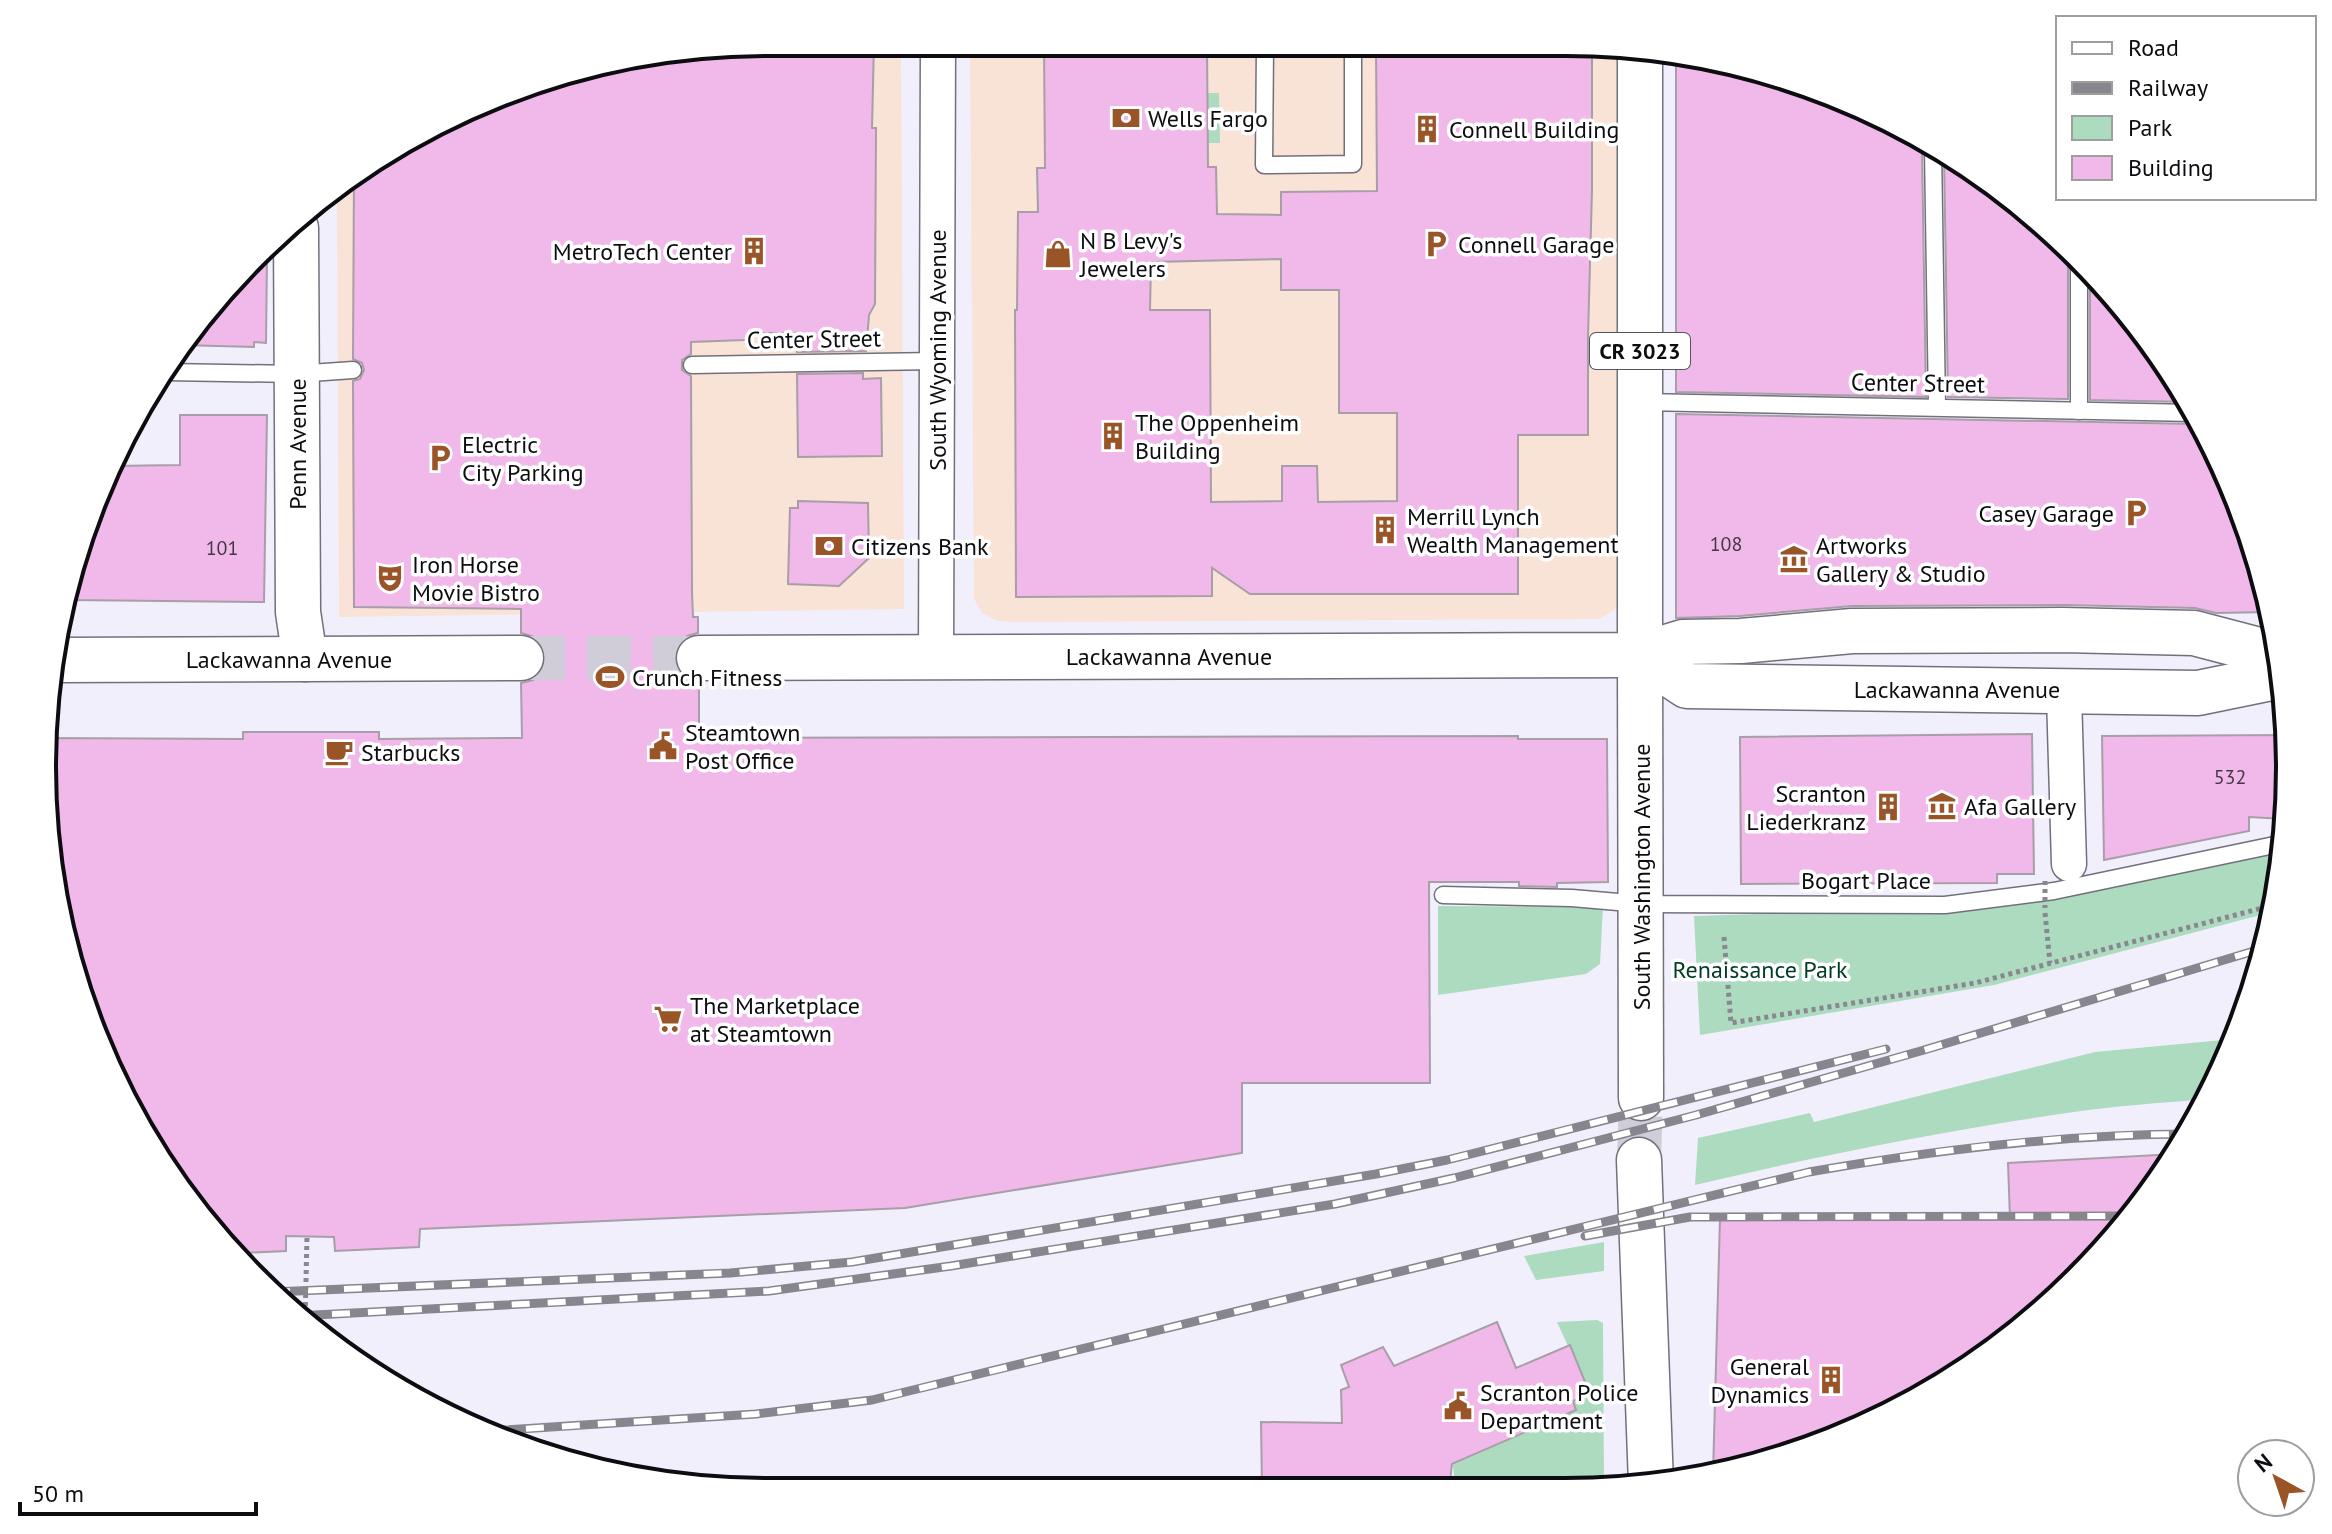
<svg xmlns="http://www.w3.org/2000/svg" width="2332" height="1534" viewBox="0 0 2332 1534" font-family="'PT Sans',sans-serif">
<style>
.commercial{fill:#f9e2d6}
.green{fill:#acdbc0}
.building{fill:#f1b9ea;stroke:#a89ea7;stroke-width:2;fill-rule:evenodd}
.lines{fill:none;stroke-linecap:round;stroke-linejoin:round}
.secondary-tunnel{stroke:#d0cdd9;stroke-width:44;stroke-dasharray:44 22;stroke-linecap:butt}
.lane-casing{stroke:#72707b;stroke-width:19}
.street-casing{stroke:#72707b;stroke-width:37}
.secondary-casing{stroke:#72707b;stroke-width:47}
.primary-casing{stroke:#72707b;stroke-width:47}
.path{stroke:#89878f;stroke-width:5;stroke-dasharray:4 4;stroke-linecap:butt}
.lane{stroke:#fff;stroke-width:16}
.street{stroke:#fff;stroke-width:34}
.secondary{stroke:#fff;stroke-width:44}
.primary{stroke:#fff;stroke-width:44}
.rail-casing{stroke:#87858d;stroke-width:9}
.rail{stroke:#fff;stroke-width:6;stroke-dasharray:18;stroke-linecap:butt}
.path-bridge{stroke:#89878f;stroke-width:5;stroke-dasharray:4 4;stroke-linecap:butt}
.labels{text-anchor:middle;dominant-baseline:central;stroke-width:7;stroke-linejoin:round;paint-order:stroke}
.number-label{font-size:20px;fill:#463746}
.shield{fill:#fff;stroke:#565558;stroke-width:2}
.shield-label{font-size:22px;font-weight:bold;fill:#0d0c10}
.poi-label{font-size:24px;fill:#0d0c10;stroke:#fff;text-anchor:start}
.street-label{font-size:24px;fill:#0d0c10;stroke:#fff}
.park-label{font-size:24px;fill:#003c24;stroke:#fff}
.rim{fill:none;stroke:#0d0c10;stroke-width:4}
</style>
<rect width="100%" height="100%" fill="#f2effc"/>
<!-- commercial -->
<g class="commercial">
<polygon points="767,42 901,43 904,609 339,617 337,189 364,164 534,80"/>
<polygon points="970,43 1619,48 1619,601 1614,610 1599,619 1013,622 998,621 982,613 974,599"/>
</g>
<!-- green -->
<g class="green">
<polygon points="1207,93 1219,93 1220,143 1208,143"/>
<polygon points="2284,850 2272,912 1994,985 1700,1035 1694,916 1851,911 2042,900"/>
<polygon points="1438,906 1603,907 1600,964 1586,974 1438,995"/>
<path d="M2234,1039L2207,1099C2160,1103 2113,1106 2067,1113C1941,1131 1818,1156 1695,1185L1698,1138L1810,1113L1814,1122L2095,1052Z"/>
<polygon points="1604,1242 1604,1271 1536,1280 1524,1256"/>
<polygon points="1597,1320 1603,1323 1604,1490 1455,1490 1453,1465 1576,1410 1573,1401 1590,1394 1557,1322"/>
</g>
<!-- building -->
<g class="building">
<polygon points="803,42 874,43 872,128 876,128 875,304 869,315 866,351 797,352 796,333 756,333 744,340 691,342 691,354 682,360 682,370 691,376 692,592 693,617 698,617 698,633 687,636 678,645 674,659 677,670 686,679 699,683 699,738 1518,736 1518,739 1607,739 1608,882 1557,883 1557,887 1519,886 1519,882 1429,882 1430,1083 1242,1083 1242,1153 905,1208 420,1229 419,1247 335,1251 334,1237 286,1236 286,1251 240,1253 139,1130 67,954 45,738 243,739 243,732 379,732 379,739 522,738 521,683 533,680 542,671 546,657 542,645 534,637 521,633 521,609 354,607 353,381 360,379 364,370 362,363 353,359 354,174 364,164 534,80 719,50 719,56 803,50"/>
<path d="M1044,44L1207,45L1208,167H1216L1217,214L1281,215V192L1377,191L1376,46L1592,48V190L1588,336V435H1518V594H1250L1212,568V596L1016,597L1015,310H1017L1018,212H1038L1037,168H1045ZM1281,259V290H1339V413H1397V501L1318,502L1317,466H1282V501L1211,502L1210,310H1150L1151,262Z"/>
<polygon points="1676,53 1885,117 1924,143 1922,149 1926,397 1676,392"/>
<polygon points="1944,156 2043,222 2072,252 2068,260 2068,399 1948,397"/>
<polygon points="267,256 266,343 254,342 254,347 181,345 192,325"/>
<polygon points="2090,272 2140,326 2188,402 2090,400"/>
<polygon points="863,373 863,379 881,378 882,456 798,457 797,374"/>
<polygon points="1676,414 2194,424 2200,422 2215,447 2265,580 2271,612 2216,613 2195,608 2064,605 1852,606 1740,616 1676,618"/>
<polygon points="180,415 267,415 264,602 71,600 97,490 111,466 180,465"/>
<polygon points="798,501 868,503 869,558 839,586 788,584 790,508 798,508"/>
<polygon points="2032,734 2034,874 1997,874 1997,883 1741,884 1740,737"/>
<polygon points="2288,735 2285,819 2249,817 2249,831 2104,860 2102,736"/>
<polygon points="2175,1154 2110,1245 2006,1342 1885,1417 1752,1467 1713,1474 1720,1218 2010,1219 2008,1163"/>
<polygon points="1497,1322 1516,1368 1570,1345 1590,1394 1573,1401 1576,1410 1452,1464 1449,1490 1262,1489 1261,1422 1342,1423 1341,1390 1349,1387 1341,1365 1383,1347 1394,1366"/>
</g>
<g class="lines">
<!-- secondary-tunnel -->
<g class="secondary-tunnel">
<polyline points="521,658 699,658"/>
<polyline points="1639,1160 1641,1098"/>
</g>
<defs>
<g id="lane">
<polyline points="1265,45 1264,165 1353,164 1353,46"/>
<polyline points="1933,149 1937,407"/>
<polyline points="2079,260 2079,411"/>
<polyline points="692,365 936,361"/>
<polyline points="165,372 296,374 353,370"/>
<polyline points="1642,402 2194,413"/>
<polyline points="1443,895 1572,898 1641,904 1945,905 2054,891 2284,843"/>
</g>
<g id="street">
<polyline points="936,657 938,43"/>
<polyline points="2064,695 2069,864"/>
</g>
<g id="secondary">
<polyline points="296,228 298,612 305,659"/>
<polyline points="1640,655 1641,1098"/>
<polyline points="699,658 1640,655 1683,642 1741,641 1852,631 2063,630 2194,633 2278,655"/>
<polyline points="57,660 521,658"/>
<polyline points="1639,1160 1651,1484"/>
</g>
<polyline id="primary" points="1640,48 1640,655 1687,686 2198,693 2281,676"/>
</defs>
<!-- lane casing -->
<use href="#lane" class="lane-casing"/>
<!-- street casing -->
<use href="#street" class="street-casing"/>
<!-- secondary casing -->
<use href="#secondary" class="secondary-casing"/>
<!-- primary casing -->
<use href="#primary" class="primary-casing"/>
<!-- path -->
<g class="path">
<polyline points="2045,913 2050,963"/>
<polyline points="1724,937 1731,1023 1975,983 2274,905"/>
</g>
<!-- lane -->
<use href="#lane" class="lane"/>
<!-- street -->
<use href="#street" class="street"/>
<!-- secondary -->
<use href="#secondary" class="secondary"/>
<!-- primary -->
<use href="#primary" class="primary"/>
<defs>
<g id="rail">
<polyline points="1585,1236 1690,1217 1711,1217 2131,1216"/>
<polyline points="272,1292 730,1273 852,1262 1376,1174 1447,1160 1886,1049"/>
<polyline points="296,1316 769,1291 951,1266 1335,1204 1454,1178 1696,1115 1924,1050 2264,948"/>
<path d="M490,1431L756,1414L872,1400L1809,1172C1935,1150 2062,1134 2190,1134"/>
</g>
</defs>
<!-- rail casing -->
<use href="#rail" class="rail-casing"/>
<!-- rail -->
<use href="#rail" class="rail"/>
<!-- path-bridge -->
<g class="path-bridge">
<polyline points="2045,881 2045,908"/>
<polyline points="305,1322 307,1236"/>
</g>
</g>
<!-- icons -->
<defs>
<symbol id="bank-bare" viewBox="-9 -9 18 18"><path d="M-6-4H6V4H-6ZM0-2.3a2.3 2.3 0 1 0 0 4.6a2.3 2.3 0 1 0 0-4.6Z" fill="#995527" stroke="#fff" stroke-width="2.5" paint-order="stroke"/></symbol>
<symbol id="building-bare" viewBox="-9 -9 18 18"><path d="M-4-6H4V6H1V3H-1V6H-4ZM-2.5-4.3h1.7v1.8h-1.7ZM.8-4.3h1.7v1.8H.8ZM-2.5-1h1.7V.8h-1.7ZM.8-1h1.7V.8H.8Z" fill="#995527" stroke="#fff" stroke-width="2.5" paint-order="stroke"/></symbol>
<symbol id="parking-bare" viewBox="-9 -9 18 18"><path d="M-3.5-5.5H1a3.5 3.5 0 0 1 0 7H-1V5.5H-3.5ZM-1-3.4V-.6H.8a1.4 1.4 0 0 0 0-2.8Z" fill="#995527" stroke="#fff" stroke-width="2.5" paint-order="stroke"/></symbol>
<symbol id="shop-bare" viewBox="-9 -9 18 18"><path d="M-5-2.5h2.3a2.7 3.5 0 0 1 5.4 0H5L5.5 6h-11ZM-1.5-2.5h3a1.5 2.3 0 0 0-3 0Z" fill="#995527" stroke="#fff" stroke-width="2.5" paint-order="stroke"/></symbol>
<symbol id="museum-bare" viewBox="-9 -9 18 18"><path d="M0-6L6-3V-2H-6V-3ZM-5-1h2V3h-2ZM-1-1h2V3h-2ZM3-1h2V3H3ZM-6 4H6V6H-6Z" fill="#995527" stroke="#fff" stroke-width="2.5" paint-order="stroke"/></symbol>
<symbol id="theatre-bare" viewBox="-9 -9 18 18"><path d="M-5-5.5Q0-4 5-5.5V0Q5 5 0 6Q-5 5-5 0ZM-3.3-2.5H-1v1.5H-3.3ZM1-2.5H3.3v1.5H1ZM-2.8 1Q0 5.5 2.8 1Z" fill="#995527" stroke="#fff" stroke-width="2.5" paint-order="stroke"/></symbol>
<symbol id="stadium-bare" viewBox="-9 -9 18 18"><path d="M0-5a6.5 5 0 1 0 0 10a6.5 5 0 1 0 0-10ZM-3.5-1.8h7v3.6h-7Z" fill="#995527" stroke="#fff" stroke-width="2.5" paint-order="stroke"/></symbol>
<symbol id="civic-bare" viewBox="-9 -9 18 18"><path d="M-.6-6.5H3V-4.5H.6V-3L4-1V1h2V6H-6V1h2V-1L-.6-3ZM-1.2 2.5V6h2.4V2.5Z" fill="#995527" stroke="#fff" stroke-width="2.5" paint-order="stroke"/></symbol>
<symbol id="cafe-bare" viewBox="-9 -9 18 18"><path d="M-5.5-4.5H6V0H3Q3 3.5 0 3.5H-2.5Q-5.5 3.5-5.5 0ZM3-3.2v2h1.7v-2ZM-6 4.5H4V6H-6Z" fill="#995527" stroke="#fff" stroke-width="2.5" paint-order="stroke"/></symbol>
<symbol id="supermarket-bare" viewBox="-9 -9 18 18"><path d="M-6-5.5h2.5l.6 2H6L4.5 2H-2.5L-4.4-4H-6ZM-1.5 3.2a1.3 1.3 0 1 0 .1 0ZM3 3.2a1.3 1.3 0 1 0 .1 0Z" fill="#995527" stroke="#fff" stroke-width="2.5" paint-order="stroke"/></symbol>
</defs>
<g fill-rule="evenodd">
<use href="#bank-bare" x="1106" y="98" width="40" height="40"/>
<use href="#building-bare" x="1407" y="109" width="40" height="40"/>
<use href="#parking-bare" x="1416" y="224" width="40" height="40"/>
<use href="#building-bare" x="734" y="231" width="40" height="40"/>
<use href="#shop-bare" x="1038" y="234" width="40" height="40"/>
<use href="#building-bare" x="1093" y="416" width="40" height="40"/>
<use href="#parking-bare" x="420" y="438" width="40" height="40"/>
<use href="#parking-bare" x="2116" y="493" width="40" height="40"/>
<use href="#building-bare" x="1365" y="510" width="40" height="40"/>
<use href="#bank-bare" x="809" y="526" width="40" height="40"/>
<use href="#museum-bare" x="1774" y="539" width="40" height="40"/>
<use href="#theatre-bare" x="370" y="558" width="40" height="40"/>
<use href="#stadium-bare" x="590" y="657" width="40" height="40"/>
<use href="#civic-bare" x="643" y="726" width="40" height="40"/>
<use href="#cafe-bare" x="319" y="732" width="40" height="40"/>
<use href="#museum-bare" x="1922" y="786" width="40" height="40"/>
<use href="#building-bare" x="1868" y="787" width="40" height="40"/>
<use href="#supermarket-bare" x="648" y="999" width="40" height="40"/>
<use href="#building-bare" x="1811" y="1360" width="40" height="40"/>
<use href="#civic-bare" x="1438" y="1386" width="40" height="40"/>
</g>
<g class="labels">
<!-- number labels -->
<g class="number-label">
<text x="1726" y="544">108</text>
<text x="222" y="548">101</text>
<text x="2230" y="777">532</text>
</g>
<!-- shield labels -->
<rect class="shield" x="1590" y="333" width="100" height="36" rx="6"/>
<g class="shield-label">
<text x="1640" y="351">CR 3023</text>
</g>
<!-- poi labels -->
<g class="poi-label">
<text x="1148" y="118">Wells Fargo</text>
<text x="1449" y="129">Connell Building</text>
<text x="1080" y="240">N B Levy's<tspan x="1080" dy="28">Jewelers</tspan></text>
<text x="1458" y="244">Connell Garage</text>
<text x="732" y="251" text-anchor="end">MetroTech Center</text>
<text x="1135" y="422">The Oppenheim<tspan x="1135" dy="28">Building</tspan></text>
<text x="462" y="444">Electric<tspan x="462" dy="28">City Parking</tspan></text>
<text x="2114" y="513" text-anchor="end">Casey Garage</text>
<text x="1407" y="516">Merrill Lynch<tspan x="1407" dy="28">Wealth Management</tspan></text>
<text x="1816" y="545">Artworks<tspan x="1816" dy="28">Gallery &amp; Studio</tspan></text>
<text x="851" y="546">Citizens Bank</text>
<text x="412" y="564">Iron Horse<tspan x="412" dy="28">Movie Bistro</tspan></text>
<text x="632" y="677">Crunch Fitness</text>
<text x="685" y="732">Steamtown<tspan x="685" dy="28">Post Office</tspan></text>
<text x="361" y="752">Starbucks</text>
<text x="1866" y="793" text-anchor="end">Scranton<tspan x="1866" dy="28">Liederkranz</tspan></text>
<text x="1964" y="806">Afa Gallery</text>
<text x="690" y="1005">The Marketplace<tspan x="690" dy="28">at Steamtown</tspan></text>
<text x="1809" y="1366" text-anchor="end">General<tspan x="1809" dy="28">Dynamics</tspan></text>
<text x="1480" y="1392">Scranton Police<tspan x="1480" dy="28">Department</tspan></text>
</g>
<!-- street labels -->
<g class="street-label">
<text transform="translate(814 339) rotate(-1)">Center Street</text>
<text transform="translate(937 350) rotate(-90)">South Wyoming Avenue</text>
<text transform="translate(1918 383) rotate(1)">Center Street</text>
<text transform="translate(297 444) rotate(-90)">Penn Avenue</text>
<text x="1169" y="656">Lackawanna Avenue</text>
<text x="289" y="659">Lackawanna Avenue</text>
<text x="1957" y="689">Lackawanna Avenue</text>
<text transform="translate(1641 877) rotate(-90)">South Washington Avenue</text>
<text x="1866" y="880">Bogart Place</text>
</g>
<!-- park labels -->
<g class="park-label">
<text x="1760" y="969">Renaissance Park</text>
</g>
</g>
<!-- crop -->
<path d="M0 0H2332V1534H0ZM767 56H1565A711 711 0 0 1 2276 767V767A711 711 0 0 1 1565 1478H767A711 711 0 0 1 56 767V767A711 711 0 0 1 767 56Z" fill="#fff" fill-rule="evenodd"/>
<path class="rim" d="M767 56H1565A711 711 0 0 1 2276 767V767A711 711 0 0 1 1565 1478H767A711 711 0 0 1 56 767V767A711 711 0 0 1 767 56Z"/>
<!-- legend -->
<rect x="2056" y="16" width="260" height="184" fill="#ffffff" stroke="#9e9e9f" stroke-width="2"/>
<rect x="2072" y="42" width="40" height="12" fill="#ffffff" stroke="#9e9e9f" stroke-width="2"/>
<text x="2128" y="56" font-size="24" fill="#0d0c10">Road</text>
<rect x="2072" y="82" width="40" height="12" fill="#87858d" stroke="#9e9e9f" stroke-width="2"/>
<text x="2128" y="96" font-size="24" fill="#0d0c10">Railway</text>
<rect x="2072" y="116" width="40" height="24" fill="#acdbc0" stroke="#9e9e9f" stroke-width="2"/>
<text x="2128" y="136" font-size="24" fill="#0d0c10">Park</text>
<rect x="2072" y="156" width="40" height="24" fill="#f1b9ea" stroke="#9e9e9f" stroke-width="2"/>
<text x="2128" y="176" font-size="24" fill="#0d0c10">Building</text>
<!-- north arrow -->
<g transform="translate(2276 1478) rotate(320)"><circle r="38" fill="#ffffff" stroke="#9e9e9f" stroke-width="2"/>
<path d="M0-6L14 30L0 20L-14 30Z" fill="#995527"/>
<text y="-12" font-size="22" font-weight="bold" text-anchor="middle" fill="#0d0c10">N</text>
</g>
<!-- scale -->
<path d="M20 1502v12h236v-12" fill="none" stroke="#0d0c10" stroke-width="4"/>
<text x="32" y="1502" font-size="24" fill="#0d0c10" stroke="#ffffff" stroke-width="6" paint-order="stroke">50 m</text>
</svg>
